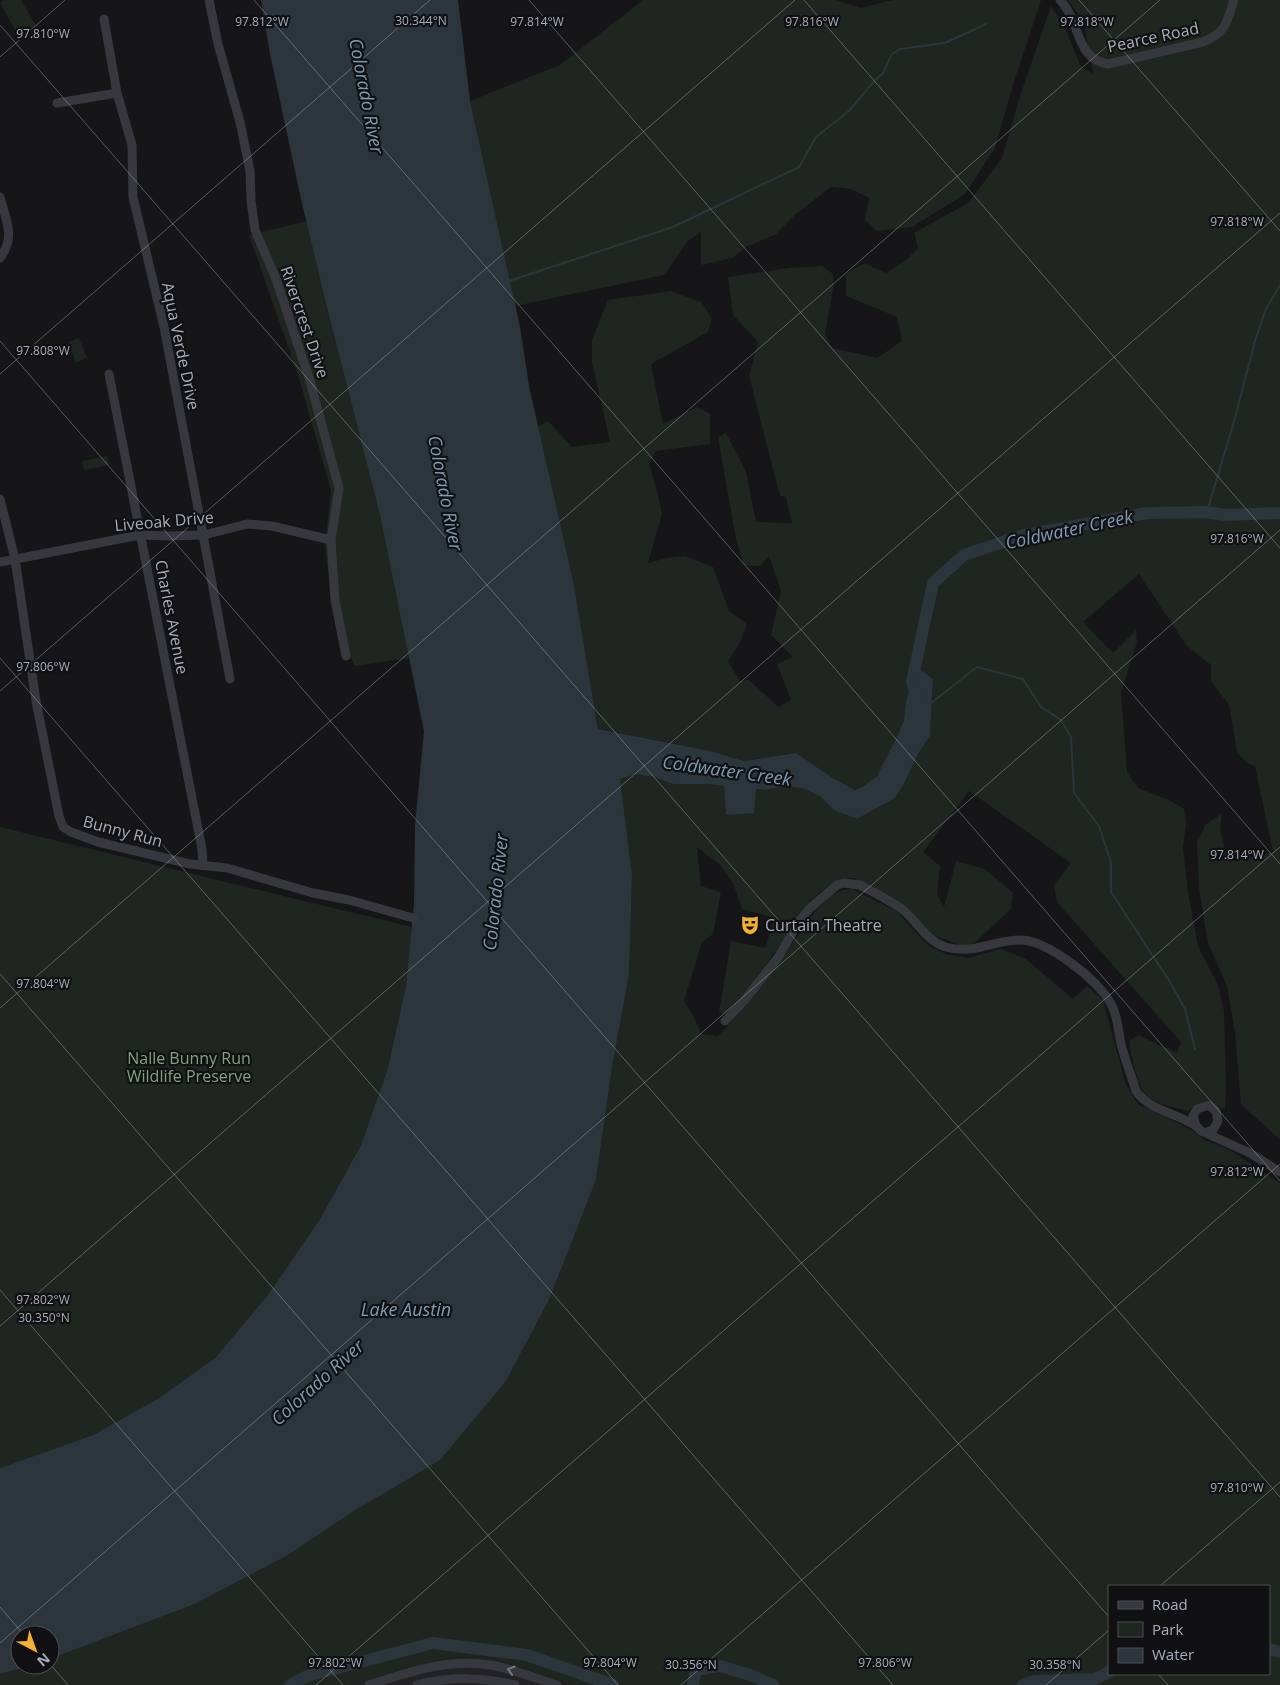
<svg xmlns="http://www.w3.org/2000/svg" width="1280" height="1685" viewBox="0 0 1280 1685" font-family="'Open Sans',sans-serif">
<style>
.built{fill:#222225}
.green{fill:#1e261f;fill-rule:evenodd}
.water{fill:#2c353c}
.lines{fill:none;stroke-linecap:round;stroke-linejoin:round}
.stream{stroke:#2c353c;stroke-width:2}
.river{stroke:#2c353c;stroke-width:12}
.street{stroke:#37383d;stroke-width:9}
.oneway{stroke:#757881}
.ticks{fill:none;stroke:#a8adb8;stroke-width:1;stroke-opacity:0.45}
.labels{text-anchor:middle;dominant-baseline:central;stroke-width:4.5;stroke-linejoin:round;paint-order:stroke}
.street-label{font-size:16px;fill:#a8adb8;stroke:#111113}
.poi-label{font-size:16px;fill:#a8adb8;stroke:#111113;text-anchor:start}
.park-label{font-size:16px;fill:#7fa381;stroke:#111113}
.water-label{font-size:18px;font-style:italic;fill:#7f9bb3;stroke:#111113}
.ticks-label{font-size:12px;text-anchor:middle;fill:#a8adb8;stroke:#111113;stroke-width:4.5;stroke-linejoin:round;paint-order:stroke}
</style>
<rect width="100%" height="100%" fill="#161618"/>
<!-- built -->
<polygon class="built" points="484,1656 573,1685 350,1685 424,1661 450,1658"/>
<!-- green -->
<g class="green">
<polygon points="4,0 21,0 37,27 19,37 0,3"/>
<polygon points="643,0 836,0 861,8 893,0 1041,0 1013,85 995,148 965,194 912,227 877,231 865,220 869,198 851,189 831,187 796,214 776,234 746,247 732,258 701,265 701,232 687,242 664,275 515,306 470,101 560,65"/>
<path d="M1068,0H1280V1140L1241,1104L1235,1032L1227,986L1208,943L1199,888L1197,843L1206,824L1222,814L1220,829L1228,862L1273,852L1255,766L1247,763L1237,752L1229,705L1211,681V665L1186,645L1139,574L1083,622L1113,653L1136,630L1137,642L1121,693L1127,772L1138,788L1171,801L1184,809L1186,822L1183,848L1188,892L1198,946L1218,985L1224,1011L1226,1085L1225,1110L1209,1100L1196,1104L1188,1111C1175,1108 1155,1104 1145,1094C1137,1085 1131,1053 1129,1041L1138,1035L1177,1053L1181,1042L1057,902L1054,885L1071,863L969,791L923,852L940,866L937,895L944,907L956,861L985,869L1013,893L1011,909L975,942L966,947L930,934L905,908L854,878L842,879L825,888L805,906L748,993L725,1015L719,1012L731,941L765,948L775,918L742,909L733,883L721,866L697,847L701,886L721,892L713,934L702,942L684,1001L695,1019L701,1034L718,1036L743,1009L772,972L814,913L830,896L842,890L852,889L896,911L929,946L946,954L968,958L1001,949L1026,959L1073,999L1087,986L1103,1000L1126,1085L1138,1104L1188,1128L1205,1140L1230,1150L1280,1183V1685H573L484,1656L450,1658L424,1662L350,1685H0V1674L35,1665H50V1659L195,1604L288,1555L354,1511L506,1381L549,1300L596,1180L612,1067L629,975L632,874L620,779L636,774L654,777L673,784H706L724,786L726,815L756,789L765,790L785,786L802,788L821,797L834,810L857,819L895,798L905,782L918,754L930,736L933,679L916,666C910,684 908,704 903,723C900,735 885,764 877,775C872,782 863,787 855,790L833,778L796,753L744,761L710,751L598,729L574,585L538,427L548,421L572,447L610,442L592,362V340L608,300L671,291L701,302L712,318L708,332L651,364L663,424L697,407L710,414V444L656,451L649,463L658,495L662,514L648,563L667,558L685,556L713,567L729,611L747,624L740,642L728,662L740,681L749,680L778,707L791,700L777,664L793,657L771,635L781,591L769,556L760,566L744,565L736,539L718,437L726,433L746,472L756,522L792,523L786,497L780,496L749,376L758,342L733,315L728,277L789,268L822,266L833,274L834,284L825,334L832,348L877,358L902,341L897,317L846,296V274L864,263L886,273L906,260L918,248L914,233L968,203L1002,158L1021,93L1051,6L1064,25L1080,65L1093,74L1084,23ZM1109,1586H1269V1674H1109Z"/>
<polygon points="307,221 380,515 410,658 354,666 332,604 325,547 331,490 298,375 249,235"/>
<polygon points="79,338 87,358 76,362 68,342"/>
<polygon points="107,456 109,465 84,470 82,461"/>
<polygon points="0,827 412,927 406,987 387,1071 361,1145 320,1219 267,1296 215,1358 159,1398 93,1435 0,1468"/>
</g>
<!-- water -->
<polygon class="water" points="261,0 458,0 470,101 520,327 529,386 574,585 598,729 710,751 744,761 796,753 833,778 855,790 864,786 877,776 898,735 904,720 906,702 916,666 933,679 930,736 918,754 905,782 895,798 857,819 834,810 821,797 802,788 785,786 765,790 756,789 754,813 726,815 724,786 706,784 673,784 654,777 636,774 620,779 632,874 629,975 612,1067 596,1180 549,1300 506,1381 440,1460 354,1511 288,1555 195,1604 50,1659 50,1635 20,1635 20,1665 35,1665 0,1674 0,1468 93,1435 159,1398 215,1358 267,1296 320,1219 361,1145 387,1071 406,986 414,904 415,826 424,731 380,515 325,299 301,199 270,54"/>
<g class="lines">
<!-- stream -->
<g class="stream">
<polyline points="509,281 673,227 799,167 816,137 850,110 875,80 883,73 892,54 900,49 945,43 986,24"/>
<polyline points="1207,512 1235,418 1255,341 1266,309 1280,285"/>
<polyline points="930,704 977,667 1023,679 1041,707 1061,720 1071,737 1074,793 1099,826 1111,862 1111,892 1170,982 1185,1009 1195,1049"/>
</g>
<!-- river -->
<g class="river">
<polyline points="916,697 912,681 933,583 964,555 1024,535 1147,513 1207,512 1225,515 1280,513"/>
<polyline points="1269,1649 1280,1652"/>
<polyline points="290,1685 307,1676 433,1643 527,1655 613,1685"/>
<polyline points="693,1685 696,1670 720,1666 750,1675 773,1685"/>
<polyline points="1023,1685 1034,1681 1095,1679 1109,1672"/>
</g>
<!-- street -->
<g class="street">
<polyline points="209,0 218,44 240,122 250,171 251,201 255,230 276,279 310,381 339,488 331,540 335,600 346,656"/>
<path d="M1060,0C1082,23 1074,58 1108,64L1203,42C1226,33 1227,22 1234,0"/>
<polyline points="104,19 117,93 132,145 133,197 164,327 230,679"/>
<polyline points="57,103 117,93"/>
<path d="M0,197C6,221 16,237 0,258"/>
<polyline points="109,374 202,849 203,866"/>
<polyline points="0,499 15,559 36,701 59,816 63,827 71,832 98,842 190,864 227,868 313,893 349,900 413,918"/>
<polyline points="0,562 140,535 169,536 204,535 247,524 272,526 331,540"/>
<path d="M725,1021L744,1001L777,959L800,920L809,909L837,885L844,883L860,885C874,893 890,900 903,910C918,922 925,940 945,947C975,955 992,940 1020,940C1047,940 1099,980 1111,1004C1118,1016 1118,1030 1121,1044C1125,1060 1131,1075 1136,1091C1150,1111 1177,1113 1196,1126"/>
<polyline points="1207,1132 1213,1130 1218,1121 1216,1111 1209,1105 1197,1109 1193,1116 1196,1126 1201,1131 1250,1153 1280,1172"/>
<path d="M369,1685C408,1672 449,1658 490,1665C513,1669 535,1678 557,1685"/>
<path d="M417,1685C452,1676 480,1677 515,1685"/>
</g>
</g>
<!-- one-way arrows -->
<defs><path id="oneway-chevron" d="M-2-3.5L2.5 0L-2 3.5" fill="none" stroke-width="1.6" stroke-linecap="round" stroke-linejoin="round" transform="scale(1.25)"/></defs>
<use class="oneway" href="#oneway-chevron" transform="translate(511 1670) rotate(-163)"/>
<!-- ticks -->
<path class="ticks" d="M254,0L1280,1181M529,0L1280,864M804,0L1280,548M1079,0L1280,231M0,25L1280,1497M0,57L65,0M0,341L1109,1617M0,374L430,0M0,658L893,1685M0,691L795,0M0,974L618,1685M0,1008L1160,0M0,1290L343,1685M0,1326L1280,213M1160,1586L1280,1482M0,1607L24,1635M0,1643L1280,530M50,1664L68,1685M1158,1674L1168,1685M316,1685L1280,847M681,1685L1280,1164M1046,1685L1109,1630"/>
<!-- icons -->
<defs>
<symbol id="theatre-bare" viewBox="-9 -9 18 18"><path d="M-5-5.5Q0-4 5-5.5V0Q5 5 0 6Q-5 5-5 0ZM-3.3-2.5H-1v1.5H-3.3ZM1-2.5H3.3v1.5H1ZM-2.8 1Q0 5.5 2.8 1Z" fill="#f2b134" stroke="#111113" stroke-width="2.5" paint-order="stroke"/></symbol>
</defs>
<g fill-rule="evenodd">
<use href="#theatre-bare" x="736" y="911" width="28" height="28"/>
</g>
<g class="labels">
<!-- street labels -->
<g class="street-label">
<text transform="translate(1153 37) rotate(-12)">Pearce Road</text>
<text transform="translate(305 322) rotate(71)">Rivercrest Drive</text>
<text transform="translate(181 346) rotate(78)">Aqua Verde Drive</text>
<text transform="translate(164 521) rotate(-5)">Liveoak Drive</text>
<text transform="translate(172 617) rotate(79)">Charles Avenue</text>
<text transform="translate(123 831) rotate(15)">Bunny Run</text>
</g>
<!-- poi labels -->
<g class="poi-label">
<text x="765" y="925">Curtain Theatre</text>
</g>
<!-- park labels -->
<g class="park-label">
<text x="189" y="1058">Nalle Bunny Run<tspan x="189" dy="18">Wildlife Preserve</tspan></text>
</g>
<!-- water labels -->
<g class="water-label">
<text transform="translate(367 96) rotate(79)">Colorado River</text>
<text transform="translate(446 493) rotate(79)">Colorado River</text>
<text transform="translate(1069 529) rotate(-12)">Coldwater Creek</text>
<text transform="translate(727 770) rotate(8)">Coldwater Creek</text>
<text transform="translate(495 892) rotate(-84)">Colorado River</text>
<text x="406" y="1309">Lake Austin</text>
<text transform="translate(317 1382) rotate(-42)">Colorado River</text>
</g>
</g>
<g class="ticks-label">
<text x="421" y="25">30.344°N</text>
<text x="262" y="26">97.812°W</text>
<text x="537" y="26">97.814°W</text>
<text x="1087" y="26">97.818°W</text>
<text x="812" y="26">97.816°W</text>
<text x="43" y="38">97.810°W</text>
<text x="1237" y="226">97.818°W</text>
<text x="43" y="355">97.808°W</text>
<text x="1237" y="543">97.816°W</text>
<text x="43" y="671">97.806°W</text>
<text x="1237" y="859">97.814°W</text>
<text x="43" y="988">97.804°W</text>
<text x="1237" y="1176">97.812°W</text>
<text x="43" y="1304">97.802°W</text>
<text x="44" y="1322">30.350°N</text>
<text x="1237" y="1492">97.810°W</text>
<text x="335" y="1667">97.802°W</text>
<text x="610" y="1667">97.804°W</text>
<text x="885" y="1667">97.806°W</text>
<text x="691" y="1669">30.356°N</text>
<text x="1055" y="1669">30.358°N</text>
</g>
<!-- legend -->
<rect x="1108" y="1585" width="162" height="90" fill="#111113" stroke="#4d4f55"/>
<rect x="1118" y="1601" width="25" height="8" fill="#37383d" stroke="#4d4f55"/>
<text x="1152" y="1610" font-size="15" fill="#a8adb8">Road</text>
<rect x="1118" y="1622" width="25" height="15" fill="#1e261f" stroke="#4d4f55"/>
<text x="1152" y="1635" font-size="15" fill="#a8adb8">Park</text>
<rect x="1118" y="1648" width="25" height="15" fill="#2c353c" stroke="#4d4f55"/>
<text x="1152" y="1660" font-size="15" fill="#a8adb8">Water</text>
<!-- north arrow -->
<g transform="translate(35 1650) rotate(139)"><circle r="24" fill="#111113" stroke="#4d4f55"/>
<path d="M0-4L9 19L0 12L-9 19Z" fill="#f2b134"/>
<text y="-8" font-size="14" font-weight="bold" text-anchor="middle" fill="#a8adb8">N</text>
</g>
</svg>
